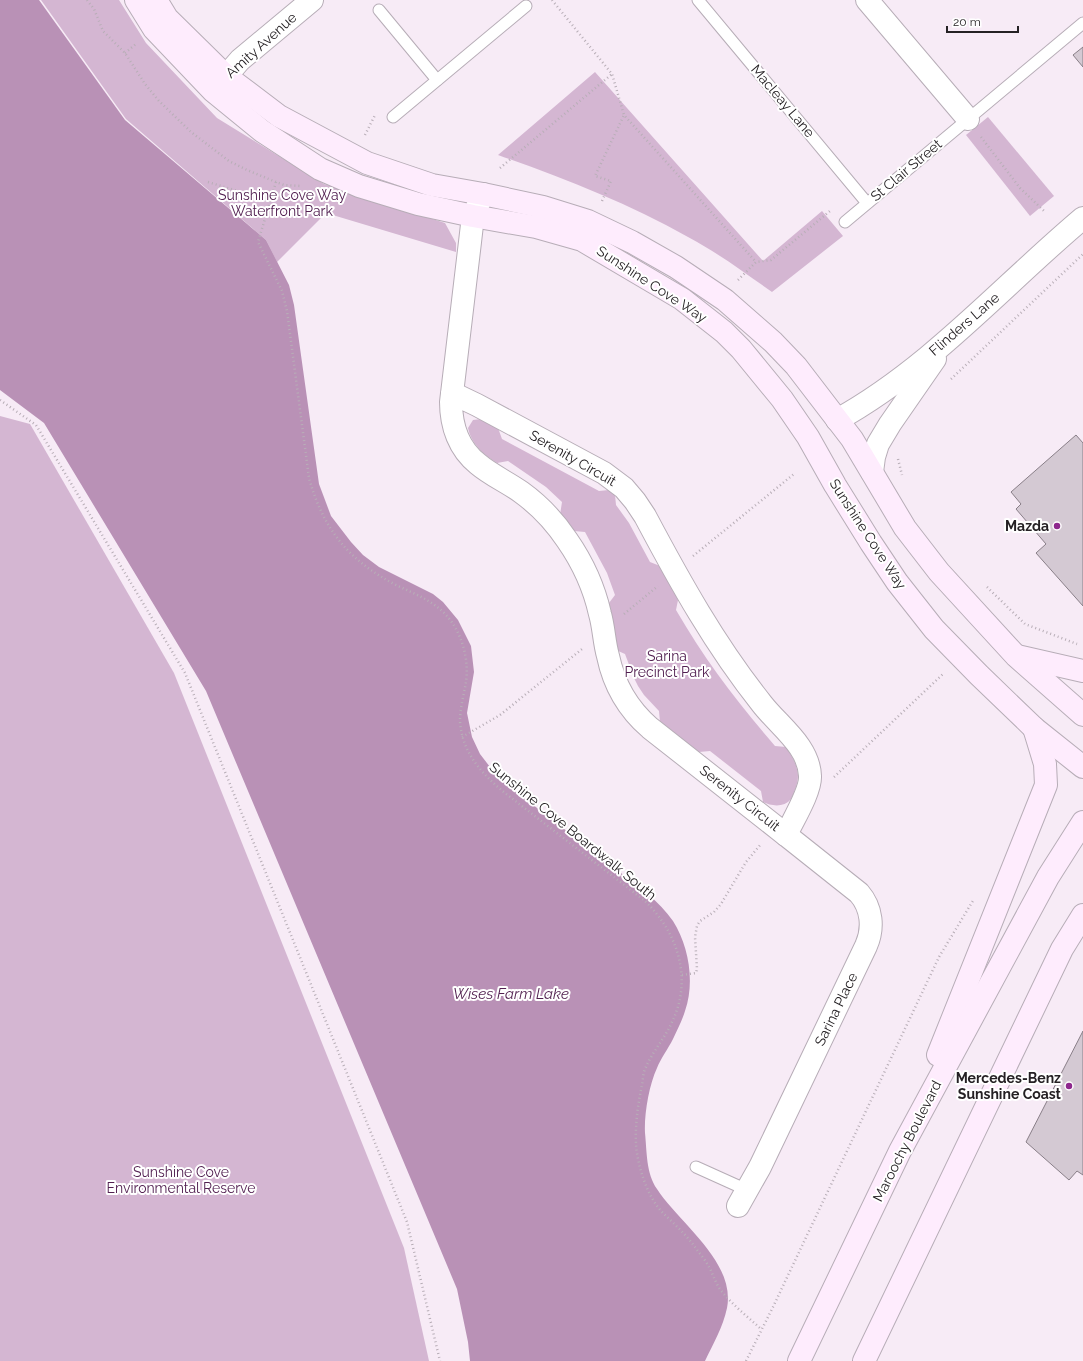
<svg xmlns="http://www.w3.org/2000/svg" width="1083" height="1361" viewBox="0 0 1083 1361" font-family="Raleway,sans-serif">
<style>
.green{fill:#d4b6d2}
.water{fill:#b991b6}
.building{fill:#d4c9d3;stroke:#897f88}
.lines{fill:none;stroke-linecap:round;stroke-linejoin:round}
.lane-casing{stroke:#b7adb7;stroke-width:13}
.street-casing{stroke:#b7adb7;stroke-width:24}
.secondary-casing{stroke:#b7adb7;stroke-width:24}
.path{stroke:#b8aeb7;stroke-width:2.5;stroke-dasharray:1 3;stroke-linecap:butt}
.lane{stroke:#fff;stroke-width:11}
.street{stroke:#fff;stroke-width:22}
.secondary{stroke:#feecfd;stroke-width:22}
.poi-dot{fill:#8e278d;stroke:#fff;stroke-width:1.5}
.labels{text-anchor:middle;dominant-baseline:central;stroke-width:4;stroke-linejoin:round;paint-order:stroke}
.street-label{font-size:14px;fill:#252124;stroke:#fff}
.park-label{font-size:14px;fill:#522051;stroke:#fff}
.poi-label{font-size:14px;font-weight:bold;fill:#252124;stroke:#fff;text-anchor:end}
.water-label{font-size:15px;font-style:italic;fill:#501e4e;stroke:#fff}
</style>
<rect width="100%" height="100%" fill="#f7ebf6"/>
<!-- green -->
<g class="green">
<polygon points="41,0 119,0 146,43 217,118 324,184 445,223 456,243 456,252 326,213 277,262 266,240 126,119"/>
<path d="M595,72L763,261L822,211L843,236L772,292C745,273 718,253 688,237C628,203 563,178 498,155Z"/>
<polygon points="988,117 1054,196 1030,216 966,135"/>
<polygon points="0,416 30,424 174,673 404,1248 429,1361 0,1361"/>
<path d="M481,419L498,428L502,439L599,491L609,490L615,495L616,505L629,523L650,562L660,566L678,600L676,610C705,660 737,702 775,746L786,747C792,756 797,764 798,775C798,780 797,783 796,787C794,791 793,796 791,799C784,808 771,806 763,802L761,791L710,751L699,752L660,722L659,711L644,695L638,686L634,678L625,654L616,650L612,615L609,603L615,595L607,573L585,532L574,531L560,515L562,502L546,487L508,461L497,463C484,455 471,444 468,428L473,420Z"/>
</g>
<!-- water -->
<path class="water" d="M0,0H39L125,120L266,240L289,285L294,305L319,484L331,516L351,542L363,555L379,567L433,594L443,602L458,620L471,646L474,672L467,713L472,737L480,754L490,767L501,780L648,894C657,902 666,911 673,921C689,946 695,983 685,1011C682,1021 677,1030 673,1039C668,1049 661,1058 657,1068C649,1085 644,1115 645,1133C647,1152 646,1173 657,1189C679,1223 736,1262 727,1308C723,1327 713,1344 705,1361H470L468,1342L457,1289L206,691L44,423L0,390Z"/>
<!-- building -->
<g class="building">
<polygon points="1083,47 1083,67 1073,55"/>
<polygon points="1076,435 1083,443 1083,606 1036,553 1046,544 1016,509 1021,504 1011,492"/>
<polygon points="1083,1031 1083,1175 1077,1171 1069,1180 1026,1142"/>
</g>
<g class="lines">
<defs>
<g id="lane">
<polyline points="698,0 867,203"/>
<polyline points="379,10 437,80"/>
<polyline points="393,117 526,6"/>
<polyline points="845,222 1083,23"/>
<polyline points="696,1167 747,1190"/>
</g>
<g id="street">
<polyline points="867,0 968,119"/>
<polyline points="214,90 240,60 312,0"/>
<path d="M452,393L477,405L604,473L624,488L635,501L645,516C680,582 715,645 762,704C779,726 809,746 810,776C811,791 793,820 786,835L650,728C628,709 614,685 608,656C604,642 604,628 600,614C594,587 583,563 567,540C555,522 539,505 521,492C507,482 491,475 478,464C459,449 451,426 451,402L470,242L473,216L483,194"/>
<path d="M837,420C931,368 1002,286 1083,218"/>
<polyline points="872,472 874,457 878,444 890,424 935,359"/>
<path d="M738,1206L760,1167L866,946C874,928 872,908 859,893L786,835"/>
</g>
<g id="secondary">
<polyline points="136,0 154,29 213,91 262,131 320,169 359,186 418,204 473,216 536,227 582,240 682,299 724,332 741,349 782,399 808,437 835,485 871,543 897,582 934,629 979,675 1034,728 1083,767"/>
<polyline points="156,0 167,18 226,76 279,116 367,163 432,185 483,194 543,207 588,221 632,242 676,267 725,300 773,342 796,366 852,439 905,528 939,572 1016,656 1083,715"/>
<polyline points="1017,656 1083,671"/>
<polyline points="938,1055 1046,785 1045,764 1034,728"/>
<polyline points="799,1361 900,1151 1048,877 1083,822"/>
<polyline points="864,1361 1062,949 1083,915"/>
</g>
</defs>
<!-- lane casing -->
<use href="#lane" class="lane-casing"/>
<!-- street casing -->
<use href="#street" class="street-casing"/>
<!-- secondary casing -->
<use href="#secondary" class="secondary-casing"/>
<!-- path -->
<g class="path">
<polyline points="87,0 94,9 103,31 125,53 145,84 159,101 191,132 229,161 247,170 276,182 284,185 301,186"/>
<polyline points="552,0 612,74 624,115 756,262"/>
<polyline points="125,53 136,44"/>
<polyline points="365,135 375,115"/>
<polyline points="981,137 1020,188 1044,211"/>
<polyline points="500,168 612,74"/>
<polyline points="208,182 270,201"/>
<path d="M276,182L258,242L282,291L287,311L309,478C323,529 349,561 396,585C417,595 437,602 451,621C463,638 469,661 466,682C464,694 460,708 460,721C462,753 482,774 505,793L645,901C678,933 693,979 672,1022C665,1038 653,1051 646,1067C643,1072 643,1079 642,1085C638,1104 635,1125 636,1145C638,1167 647,1196 662,1212C674,1224 687,1235 697,1250C701,1255 706,1261 709,1267C713,1274 715,1282 720,1289C731,1304 747,1316 761,1329"/>
<polyline points="602,201 611,181 595,176 624,115"/>
<polyline points="738,280 756,262 771,260 830,211"/>
<polyline points="951,379 1083,254"/>
<polyline points="0,400 36,425 185,673 407,1222 440,1361"/>
<polyline points="898,459 902,475"/>
<polyline points="693,556 794,474"/>
<polyline points="987,587 1025,624 1077,644"/>
<polyline points="624,614 658,586"/>
<polyline points="462,737 500,715 582,649"/>
<polyline points="834,777 943,674"/>
<polyline points="682,975 696,973 697,969 695,937 697,926 700,921 714,912 721,904 746,862 761,844"/>
<polyline points="746,1361 773,1307 939,957 974,899"/>
</g>
<!-- lane -->
<use href="#lane" class="lane"/>
<!-- street -->
<use href="#street" class="street"/>
<!-- secondary -->
<use href="#secondary" class="secondary"/>
</g>
<!-- markers -->
<g class="poi-dot">
<circle cx="1057" cy="526" r="4"/>
<circle cx="1069" cy="1086" r="4"/>
</g>
<g class="labels">
<!-- street labels -->
<g class="street-label">
<text transform="translate(261 45) rotate(-42)">Amity Avenue</text>
<text transform="translate(783 101) rotate(50)">Macleay Lane</text>
<text transform="translate(906 170) rotate(-40)">St Clair Street</text>
<text transform="translate(652 284) rotate(33)">Sunshine Cove Way</text>
<text transform="translate(964 324) rotate(-41)">Flinders Lane</text>
<text transform="translate(573 458) rotate(30)">Serenity Circuit</text>
<text transform="translate(868 534) rotate(57)">Sunshine Cove Way</text>
<text transform="translate(740 798) rotate(38)">Serenity Circuit</text>
<text transform="translate(573 831) rotate(39)">Sunshine Cove Boardwalk South</text>
<text transform="translate(836 1009) rotate(-64)">Sarina Place</text>
<text transform="translate(907 1141) rotate(-63)">Maroochy Boulevard</text>
</g>
<!-- park labels -->
<g class="park-label">
<text x="282" y="195">Sunshine Cove Way<tspan x="282" dy="16">Waterfront Park</tspan></text>
<text x="667" y="656">Sarina<tspan x="667" dy="16">Precinct Park</tspan></text>
<text x="181" y="1172">Sunshine Cove<tspan x="181" dy="16">Environmental Reserve</tspan></text>
</g>
<!-- poi labels -->
<g class="poi-label">
<text x="1049" y="526">Mazda</text>
<text x="1061" y="1078">Mercedes-Benz<tspan x="1061" dy="16">Sunshine Coast</tspan></text>
</g>
<!-- water labels -->
<g class="water-label">
<text x="511" y="994">Wises Farm Lake</text>
</g>
</g>
<!-- scale -->
<path d="M947 26v6h71v-6" fill="none" stroke="#252124" stroke-width="2"/>
<text x="953" y="26" font-size="12" fill="#252124" stroke="#ffffff" stroke-width="3" paint-order="stroke">20 m</text>
</svg>
